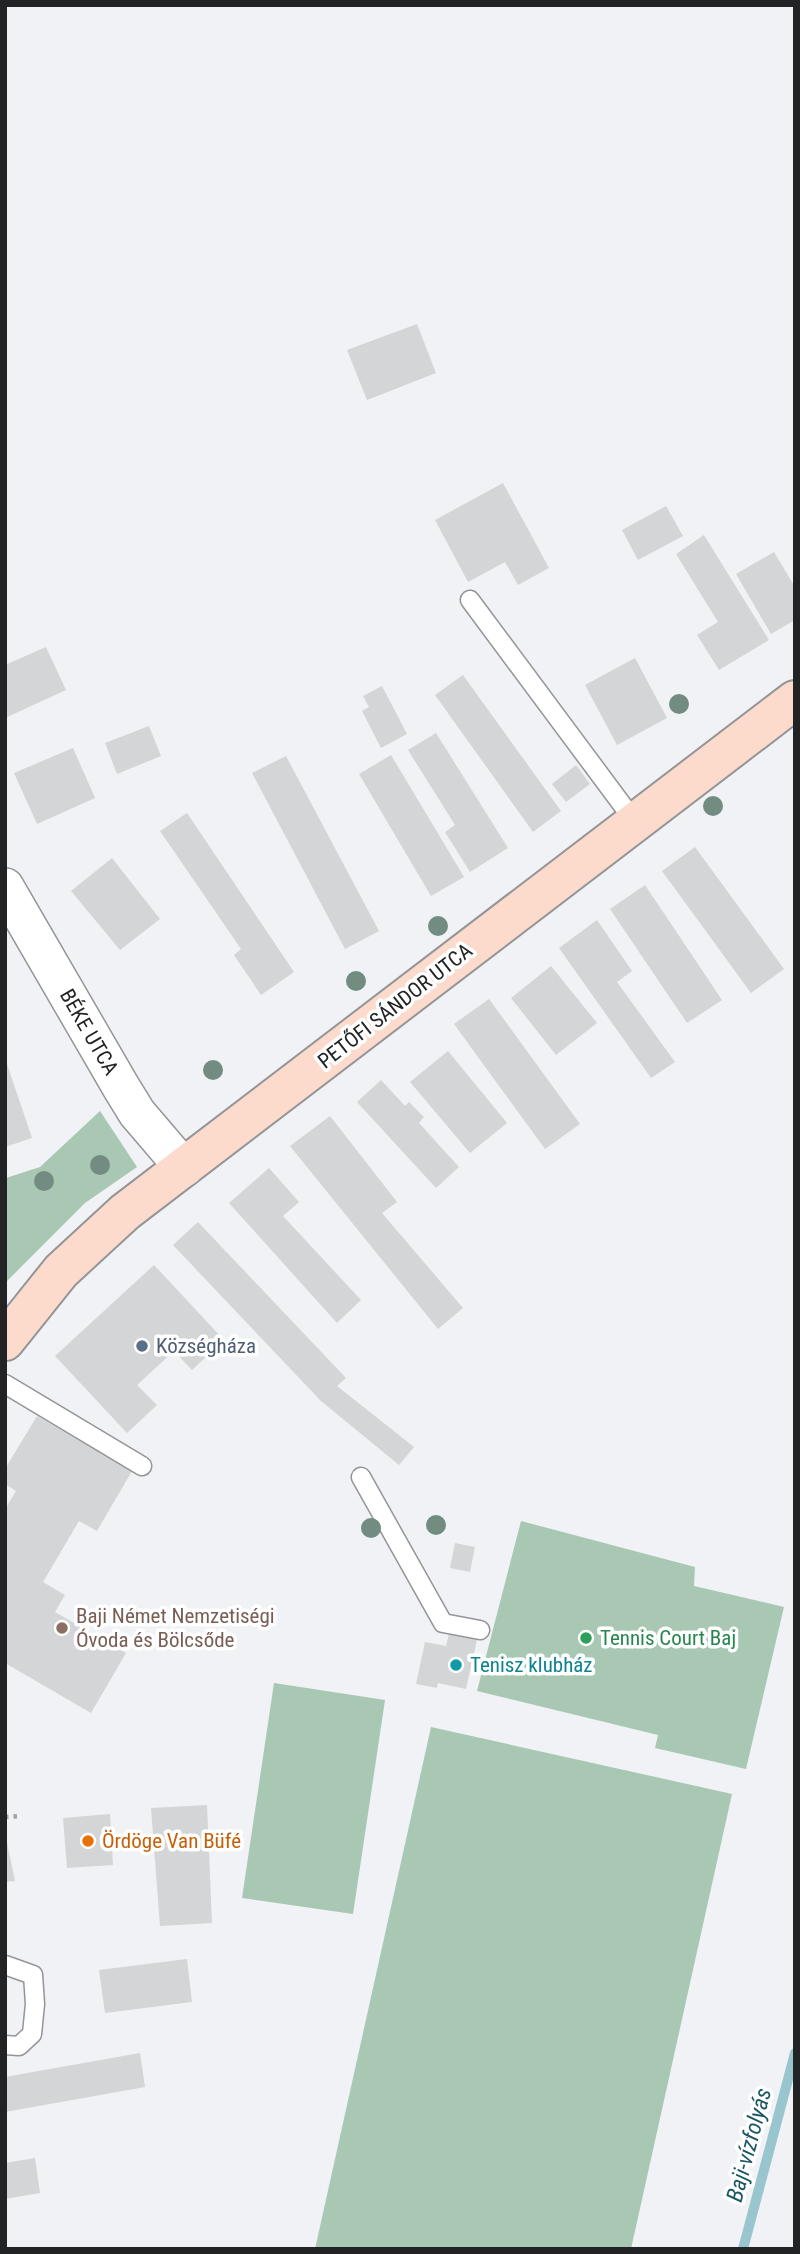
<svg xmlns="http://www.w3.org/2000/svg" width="800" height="2254" viewBox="0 0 800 2254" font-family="'Roboto Condensed',sans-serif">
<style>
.green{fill:#a8c8b3}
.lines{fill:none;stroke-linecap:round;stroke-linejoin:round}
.stream{stroke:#99c5cf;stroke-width:10}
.building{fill:#d3d5d7}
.lane-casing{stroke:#939597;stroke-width:21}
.street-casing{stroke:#939597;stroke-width:40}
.secondary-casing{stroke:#939597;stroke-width:42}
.path{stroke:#a1a3a5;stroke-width:4.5;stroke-dasharray:3.5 5;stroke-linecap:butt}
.lane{stroke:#fff;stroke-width:18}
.street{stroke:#fff;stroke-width:37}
.secondary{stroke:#fcdacc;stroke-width:38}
.tree{fill:#728c81}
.service-dot{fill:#5c6f8a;stroke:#fff;stroke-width:2.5}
.education-dot{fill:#8d6e63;stroke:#fff;stroke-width:2.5}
.leisure-dot{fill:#2e9e5b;stroke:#fff;stroke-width:2.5}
.culture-dot{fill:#0f9aa8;stroke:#fff;stroke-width:2.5}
.food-dot{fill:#e8710a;stroke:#fff;stroke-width:2.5}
.labels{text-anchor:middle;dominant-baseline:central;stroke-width:7;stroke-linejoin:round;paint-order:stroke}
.street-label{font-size:21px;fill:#222324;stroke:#fff}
.service-label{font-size:21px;fill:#4e5e75;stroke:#fff;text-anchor:start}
.education-label{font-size:21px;fill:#785e54;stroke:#fff;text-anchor:start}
.leisure-label{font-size:21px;fill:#27864d;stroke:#fff;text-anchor:start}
.culture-label{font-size:21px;fill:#0d838f;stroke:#fff;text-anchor:start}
.food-label{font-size:21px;fill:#c56008;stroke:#fff;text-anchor:start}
.water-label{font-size:23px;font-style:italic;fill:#1b5763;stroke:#fff}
</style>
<rect width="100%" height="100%" fill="#f0f2f5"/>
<!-- green -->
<g class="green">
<polygon points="100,1111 137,1167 85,1203 5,1283 6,1178 40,1167"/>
<polygon points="521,1521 695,1567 694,1586 784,1607 746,1769 655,1748 658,1735 477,1691"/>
<polygon points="274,1683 385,1700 353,1914 242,1898"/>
<polygon points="431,1727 732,1794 631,2249 315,2249"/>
</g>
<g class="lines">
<!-- stream -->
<polyline class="stream" points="743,2249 795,2053"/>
</g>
<!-- building -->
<g class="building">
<polygon points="417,324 436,373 367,400 347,350"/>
<polygon points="503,483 549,568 518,585 505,562 468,582 435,520"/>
<polygon points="666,506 683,536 638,560 622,530"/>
<polygon points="704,535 769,640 719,670 697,635 718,622 676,554"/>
<polygon points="774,552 795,587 795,620 771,634 736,574"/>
<polygon points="46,647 66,690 5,718 5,665"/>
<polygon points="635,658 667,718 617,745 585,685"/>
<polygon points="463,675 561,811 533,832 435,695"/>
<polygon points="382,686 407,734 381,748 362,711 369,707 363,696"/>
<polygon points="149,726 161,756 117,774 105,743"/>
<polygon points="436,733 508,848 470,872 445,832 455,825 408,750"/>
<polygon points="73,748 95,798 37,824 14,773"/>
<polygon points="391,755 464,877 431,896 359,774"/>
<polygon points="286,756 379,931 345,949 252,773"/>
<polygon points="576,765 590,784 566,802 552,784"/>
<polygon points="187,813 294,972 261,995 234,955 241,949 160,831"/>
<polygon points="695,847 784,969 751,993 662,871"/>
<polygon points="112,858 160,919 120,950 71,891"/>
<polygon points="645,885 722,1000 687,1023 610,909"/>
<polygon points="597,920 632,971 617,982 675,1062 651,1078 559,948"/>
<polygon points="551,966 597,1023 556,1055 511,998"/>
<polygon points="489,999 580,1124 545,1149 454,1024"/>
<polygon points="448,1051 507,1123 470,1153 410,1082"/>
<polygon points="5,1058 32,1138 5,1147"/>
<polygon points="381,1080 405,1106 409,1102 424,1117 419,1123 459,1167 436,1188 357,1102"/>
<polygon points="330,1116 397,1202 382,1213 463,1308 438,1329 290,1146"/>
<polygon points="269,1168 299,1202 283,1216 361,1300 337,1323 229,1203"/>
<polygon points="198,1222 346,1378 337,1386 414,1447 399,1465 321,1401 173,1245"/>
<polygon points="154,1265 224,1340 192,1370 174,1351 137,1385 157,1405 127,1433 55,1356"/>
<polygon points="37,1416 132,1471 97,1531 79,1521 43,1582 65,1595 55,1612 126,1653 91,1713 5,1663 5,1509 16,1491 5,1484 5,1469"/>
<polygon points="455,1543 475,1547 470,1572 450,1568"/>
<polygon points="449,1634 477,1640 466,1689 438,1683 437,1688 416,1684 425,1642 446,1646"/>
<polygon points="207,1805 212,1923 160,1926 151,1808"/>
<polygon points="110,1814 113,1865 67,1868 63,1818"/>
<polygon points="5,1833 15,1881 5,1882"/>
<polygon points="187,1959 192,2002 105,2013 99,1970"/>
<polygon points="140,2053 145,2087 5,2112 5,2077"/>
<polygon points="35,2158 40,2193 5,2199 5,2163"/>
</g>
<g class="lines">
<defs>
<g id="lane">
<polyline points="470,600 635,822"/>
<polyline points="5,1384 142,1466"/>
<polyline points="361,1477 443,1623 480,1630"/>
<polyline points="5,1965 33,1975 35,2004 32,2034 19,2046 5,2045"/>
</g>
<polyline id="street" points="5,887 121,1087 137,1113 184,1168"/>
<polyline id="secondary" points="5,1341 61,1271 125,1212 795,700"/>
</defs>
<!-- lane casing -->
<use href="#lane" class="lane-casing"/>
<!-- street casing -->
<use href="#street" class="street-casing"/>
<!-- secondary casing -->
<use href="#secondary" class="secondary-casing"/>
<!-- path -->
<polyline class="path" points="5,1817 21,1816"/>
<!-- lane -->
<use href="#lane" class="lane"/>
<!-- street -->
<use href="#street" class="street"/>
<!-- secondary -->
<use href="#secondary" class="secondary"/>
</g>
<!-- trees -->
<g class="tree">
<circle cx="679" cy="704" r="10"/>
<circle cx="713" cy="806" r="10"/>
<circle cx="438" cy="926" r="10"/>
<circle cx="356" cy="981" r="10"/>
<circle cx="213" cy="1070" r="10"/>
<circle cx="100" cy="1165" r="10"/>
<circle cx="44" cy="1181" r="10"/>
<circle cx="436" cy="1525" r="10"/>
<circle cx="371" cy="1528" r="10"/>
</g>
<!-- markers -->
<circle class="service-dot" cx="142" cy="1346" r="7"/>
<circle class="education-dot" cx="62" cy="1628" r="7"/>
<circle class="leisure-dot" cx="586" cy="1638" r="7"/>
<circle class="culture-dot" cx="456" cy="1665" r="7"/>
<circle class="food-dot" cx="88" cy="1841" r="7"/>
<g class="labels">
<!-- street labels -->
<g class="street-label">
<text transform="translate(395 1006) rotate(-38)">PETŐFI SÁNDOR UTCA</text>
<text transform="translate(89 1032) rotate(60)">BÉKE UTCA</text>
</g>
<!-- service labels -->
<g class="service-label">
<text x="156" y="1346">Községháza</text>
</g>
<!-- education labels -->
<g class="education-label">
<text x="76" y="1616">Baji Német Nemzetiségi<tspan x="76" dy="24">Óvoda és Bölcsőde</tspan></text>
</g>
<!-- leisure labels -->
<g class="leisure-label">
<text x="600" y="1638">Tennis Court Baj</text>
</g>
<!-- culture labels -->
<g class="culture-label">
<text x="470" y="1665">Tenisz klubház</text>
</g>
<!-- food labels -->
<g class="food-label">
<text x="102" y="1841">Ördöge Van Büfé</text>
</g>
<!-- water labels -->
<g class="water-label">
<text transform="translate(749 2145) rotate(-75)">Baji-vízfolyás</text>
</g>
</g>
<!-- border -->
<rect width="800" height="2254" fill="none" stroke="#222324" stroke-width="14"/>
</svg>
